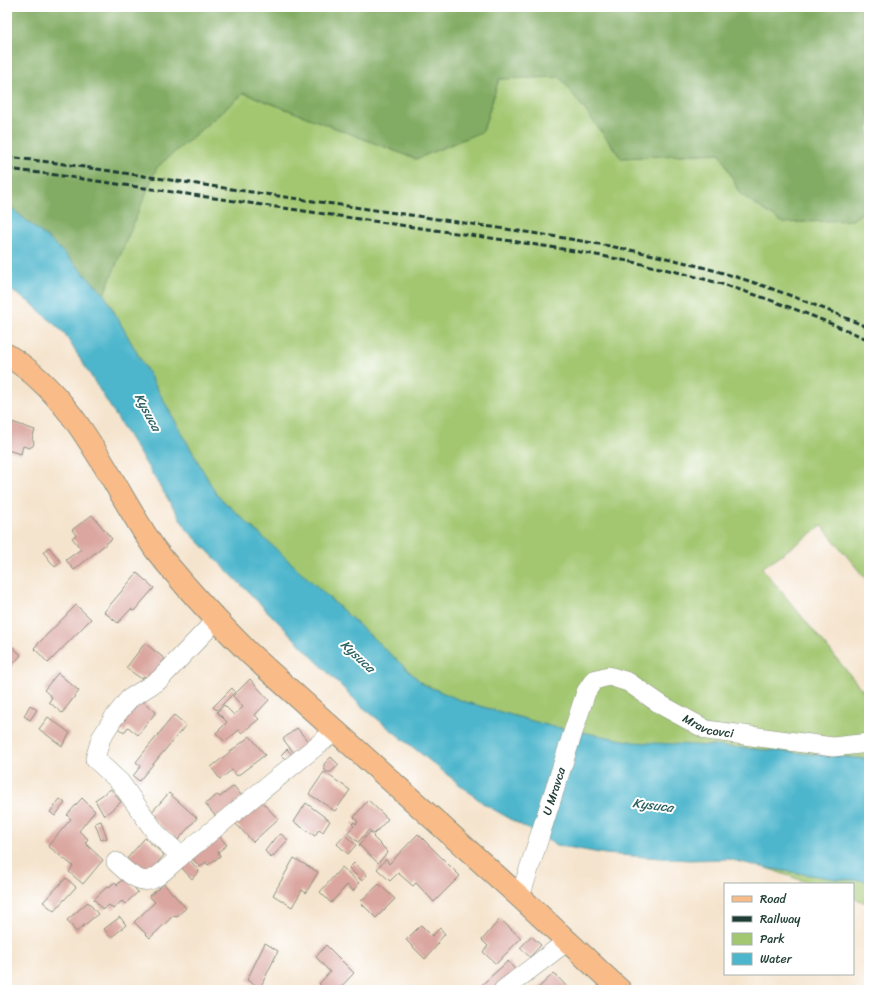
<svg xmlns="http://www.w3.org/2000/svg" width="876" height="997" viewBox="0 0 876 997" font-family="Sriracha,sans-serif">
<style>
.green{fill:#a3c771;stroke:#618252}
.forest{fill:#82ac63;stroke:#50744c}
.water{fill:#4eb6cc;stroke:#367a80}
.building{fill:#daa69f}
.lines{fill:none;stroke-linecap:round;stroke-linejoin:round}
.street-casing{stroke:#8a9080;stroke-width:20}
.primary-casing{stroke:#8a9080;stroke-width:24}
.street{stroke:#fff;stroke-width:19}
.primary{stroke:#f9bc89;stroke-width:22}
.rail{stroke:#1f3d34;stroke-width:3;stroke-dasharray:6 3;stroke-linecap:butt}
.labels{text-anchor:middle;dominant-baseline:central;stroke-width:4;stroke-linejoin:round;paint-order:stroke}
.street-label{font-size:12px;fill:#1f3d34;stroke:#fff}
.water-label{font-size:13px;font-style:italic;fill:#2d6162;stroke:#fff}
</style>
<rect width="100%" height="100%" fill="#fff"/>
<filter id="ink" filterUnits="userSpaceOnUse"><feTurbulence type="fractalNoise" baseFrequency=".025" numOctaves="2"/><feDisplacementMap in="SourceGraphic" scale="8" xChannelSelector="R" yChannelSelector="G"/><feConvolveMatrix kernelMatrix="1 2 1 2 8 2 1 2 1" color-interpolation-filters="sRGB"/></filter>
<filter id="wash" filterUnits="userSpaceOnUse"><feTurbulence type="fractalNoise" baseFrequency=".012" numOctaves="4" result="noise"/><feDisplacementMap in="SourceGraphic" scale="16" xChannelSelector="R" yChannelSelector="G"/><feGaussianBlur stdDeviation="0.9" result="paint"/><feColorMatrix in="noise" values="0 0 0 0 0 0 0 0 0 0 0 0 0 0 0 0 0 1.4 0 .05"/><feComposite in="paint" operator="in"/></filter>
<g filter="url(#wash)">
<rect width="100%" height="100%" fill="#f5e4cd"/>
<!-- green -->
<g class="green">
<polygon points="561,77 621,158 720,153 740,194 852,220 869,208 869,583 822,526 762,568 869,698 869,759 731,747 634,743 550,726 462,701 423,684 216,494 104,294 157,167 244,93 416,159 483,131 499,79"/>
<polygon points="766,868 836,879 869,881 869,904 853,898 853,884 812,884"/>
</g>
<!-- forest -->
<polygon class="forest" points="7,7 869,7 869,32 863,33 869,39 869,208 852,220 783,223 740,194 720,153 621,158 560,77 499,79 483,131 416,159 244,93 157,167 104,294 57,246 15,211 7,207"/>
<!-- water -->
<polygon class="water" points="7,207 15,211 57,246 104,294 216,494 423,684 462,701 550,726 634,742 731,747 869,759 869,881 836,879 766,868 728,859 688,860 605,854 556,845 484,804 360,705 188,531 64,333 31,303 7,288"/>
<g id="blocks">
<!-- building -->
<g class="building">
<polygon points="12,422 35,430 32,439 34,442 33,446 29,448 23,446 21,454 7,450 7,437"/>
<polygon points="92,515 112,539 74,570 66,560 81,549 72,538 76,535 72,530"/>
<polygon points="49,547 61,562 55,567 43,552"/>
<polygon points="137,573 154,588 134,611 131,609 118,623 104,612"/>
<polygon points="76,605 91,619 48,663 34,648"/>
<polygon points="7,642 21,655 7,671"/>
<polygon points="145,643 165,659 149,679 144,676 142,679 126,668"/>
<polygon points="58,673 79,691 62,713 49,702 52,697 44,690"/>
<polygon points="250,679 269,700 255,715 259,719 242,733 239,730 225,742 216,733 227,722 217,712 224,705 234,715 243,707 233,696"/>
<polygon points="232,688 235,692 217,710 213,707"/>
<polygon points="141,700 156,712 138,735 128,727 124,733 118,728"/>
<polygon points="30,705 37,710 30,720 24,716"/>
<polygon points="174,715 186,725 139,781 133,776 141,766 136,762"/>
<polygon points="48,717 70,733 62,746 39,729"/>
<polygon points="297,728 311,745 297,757 283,739"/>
<polygon points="250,736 265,755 237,776 232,770 220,779 211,767"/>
<polygon points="287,749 294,757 288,762 281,755"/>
<polygon points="331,757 339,765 331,772 327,772 324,769 324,764"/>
<polygon points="324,772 350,790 335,811 309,794"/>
<polygon points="234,786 244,799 219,820 205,804 217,795 220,797"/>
<polygon points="111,789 121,802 104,816 95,800"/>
<polygon points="169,793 197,818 178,840 149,815"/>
<polygon points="82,798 95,811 79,831 88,839 85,843 103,860 83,884 69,872 73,866 48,846 71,819 67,815"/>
<polygon points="60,799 65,803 55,816 50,812"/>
<polygon points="260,800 278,819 253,842 235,823"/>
<polygon points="368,800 388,819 374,834 369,830 358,842 347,833 354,826 352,824 354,822 356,824 358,822 354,817"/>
<polygon points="306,803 330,821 323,832 319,829 315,836 294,822"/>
<polygon points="101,821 107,838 101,840 95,823"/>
<polygon points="370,832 374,836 373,837 388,852 378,863 359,845"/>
<polygon points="281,834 288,840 271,858 265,851 275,838"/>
<polygon points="418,834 460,876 434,902 416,883 413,886 398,873 390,881 377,869 386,859 389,864"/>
<polygon points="218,835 227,845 218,852 220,856 208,865 206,862 200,867 191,857"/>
<polygon points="345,835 356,845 348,854 337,844"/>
<polygon points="145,838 164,855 147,876 124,862"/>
<polygon points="294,858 318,872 306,893 302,890 292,907 273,895"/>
<polygon points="189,859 199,871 192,879 181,867"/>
<polygon points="354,863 367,875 362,881 349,868"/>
<polygon points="342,867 359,883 353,891 347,885 331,903 320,892"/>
<polygon points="125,877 138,892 125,904 122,901 113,909 109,905 103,910 94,899 108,886 109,887 115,882 117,885"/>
<polygon points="66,878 76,887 54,911 43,902"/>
<polygon points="164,884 186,908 176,917 174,915 150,938 134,922 155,902 149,896"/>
<polygon points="379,884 395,899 376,918 360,902"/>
<polygon points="88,902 98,914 76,932 67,920"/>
<polygon points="120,917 126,925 111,938 104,929"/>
<polygon points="500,919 521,938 496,964 483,952 488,946 482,940"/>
<polygon points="421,925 432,936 440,928 445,934 438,942 439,943 425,959 406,940"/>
<polygon points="531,936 541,945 530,957 520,948"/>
<polygon points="265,943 278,951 260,988 247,980"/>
<polygon points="326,945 354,973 338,990 326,990 319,984 330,972 316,957"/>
<polygon points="508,961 517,972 496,990 476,990"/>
<polygon points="554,973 570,990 536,990"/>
</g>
</g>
</g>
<g filter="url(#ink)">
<use href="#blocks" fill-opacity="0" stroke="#8a9080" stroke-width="1"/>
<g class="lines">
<defs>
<g id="street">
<polyline points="216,620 159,680 129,699 113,719 101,738 95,759 120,782 156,833 181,856 335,731"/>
<path d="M116,862C148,893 152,881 181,856"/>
<path id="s1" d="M520,897L586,692L594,680L609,676L628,682L663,706L707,730L833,747L869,743"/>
<polyline points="503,990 566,942"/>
</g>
<path id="primary" d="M7,355C79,399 109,482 155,549C164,561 175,573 184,584C205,608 227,631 249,653L520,897L620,990"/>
</defs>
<!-- street casing -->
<use href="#street" class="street-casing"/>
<!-- primary casing -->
<use href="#primary" class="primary-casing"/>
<!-- street -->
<use href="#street" class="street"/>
<!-- primary -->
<use href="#primary" class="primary"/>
<!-- rail -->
<g class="rail">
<path d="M7,157L57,163C177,181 297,199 417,216C515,231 613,242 709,269C764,284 817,305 869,328"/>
<path d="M7,169L56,175C171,192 285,208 400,225C502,240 605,252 704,279C761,295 815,316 869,340"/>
</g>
</g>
</g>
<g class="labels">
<!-- street labels -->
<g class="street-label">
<text stroke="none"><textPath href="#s1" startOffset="358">Mravcovci</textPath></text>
<text stroke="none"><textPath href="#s1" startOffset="111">U Mravca</textPath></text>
</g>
<!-- water labels -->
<g class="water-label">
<text transform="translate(148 412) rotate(62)">Kysuca</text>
<text transform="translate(358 656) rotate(43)">Kysuca</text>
<text transform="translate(653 805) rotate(7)">Kysuca</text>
</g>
</g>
<!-- margin -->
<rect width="876" height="997" fill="none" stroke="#fff" stroke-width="24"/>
<!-- legend -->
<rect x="724" y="883" width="130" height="92" fill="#ffffff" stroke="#a5b1ae"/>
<rect x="732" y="896" width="20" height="6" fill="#f9bc89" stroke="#a5b1ae"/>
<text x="760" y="903" font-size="12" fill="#1f3d34">Road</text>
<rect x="732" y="916" width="20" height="6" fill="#1f3d34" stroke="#a5b1ae"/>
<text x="760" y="923" font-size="12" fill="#1f3d34">Railway</text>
<rect x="732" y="933" width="20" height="12" fill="#a3c771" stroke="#a5b1ae"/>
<text x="760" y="943" font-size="12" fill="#1f3d34">Park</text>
<rect x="732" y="953" width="20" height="12" fill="#4eb6cc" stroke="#a5b1ae"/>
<text x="760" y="963" font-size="12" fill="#1f3d34">Water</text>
</svg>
